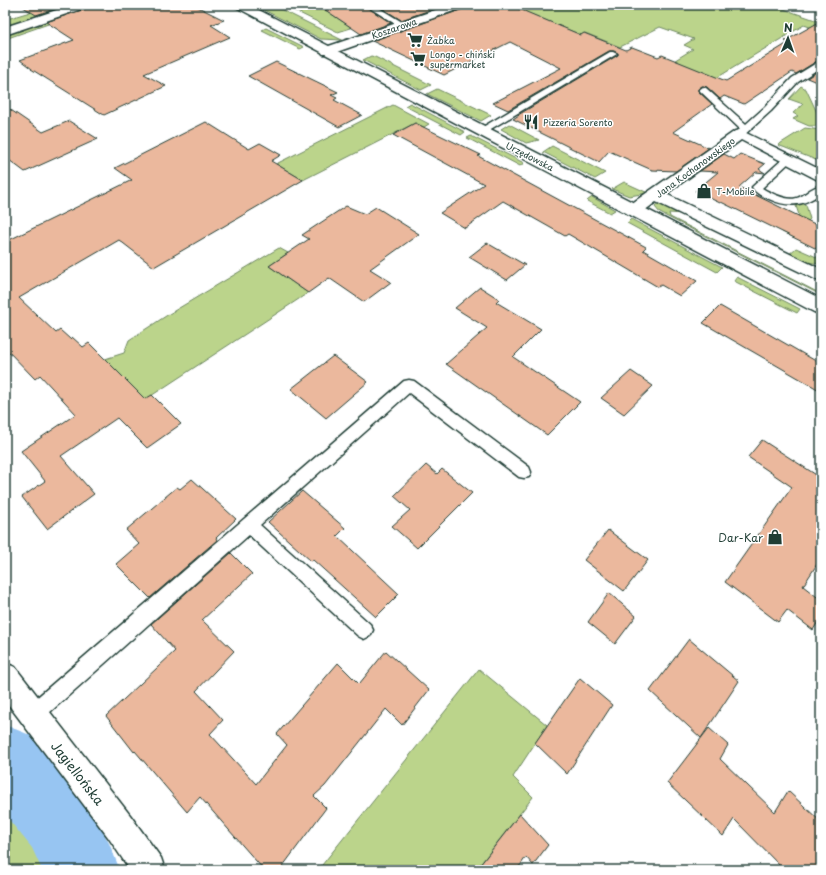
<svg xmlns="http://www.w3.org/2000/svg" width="826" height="875" viewBox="0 0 826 875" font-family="'Playpen Sans',sans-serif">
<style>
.green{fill:#bbd48b;stroke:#6d8860}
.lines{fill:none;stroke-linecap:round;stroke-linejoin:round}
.river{fill:#97c5f2;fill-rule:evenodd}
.building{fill:#ebb89d;stroke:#1f3d34}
.lane-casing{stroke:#1f3d34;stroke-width:3}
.street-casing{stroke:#1f3d34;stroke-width:3}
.secondary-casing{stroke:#1f3d34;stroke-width:3}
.lane{fill:#fff;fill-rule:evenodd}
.street{fill:#fff;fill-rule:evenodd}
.secondary{fill:#fff;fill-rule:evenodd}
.labels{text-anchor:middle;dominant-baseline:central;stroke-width:3;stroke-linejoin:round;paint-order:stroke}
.far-street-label{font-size:9px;fill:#1f3d34;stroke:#fff}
.far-poi-label{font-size:9px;fill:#1f3d34;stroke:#fff;text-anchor:start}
.poi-label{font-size:11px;fill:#1f3d34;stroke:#fff;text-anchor:end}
.near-street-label{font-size:13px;fill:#1f3d34;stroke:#fff}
</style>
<rect width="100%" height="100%" fill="#fff"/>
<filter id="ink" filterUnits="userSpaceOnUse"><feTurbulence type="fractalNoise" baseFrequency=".025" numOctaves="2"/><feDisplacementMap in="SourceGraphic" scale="8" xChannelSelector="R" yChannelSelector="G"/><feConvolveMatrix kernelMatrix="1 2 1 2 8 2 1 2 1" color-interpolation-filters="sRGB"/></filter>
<g filter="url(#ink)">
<!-- green -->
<g class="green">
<polygon points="53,5 71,5 12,25 7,19"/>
<polygon points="93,5 103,5 5,39 5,35"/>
<polygon points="254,5 272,5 342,40 321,39"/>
<polygon points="283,5 318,5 349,26 383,18 338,32"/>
<polygon points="523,5 772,5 821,22 821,31 804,25 695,91 672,62 693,49 684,45 694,39 660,27 620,47 585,33 581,35 530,14 517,7"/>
<polygon points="266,28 304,47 300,49 262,30"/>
<polygon points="371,56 375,57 431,85 421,90 363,60"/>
<polygon points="801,86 806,89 821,121 821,126 809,126 793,119 798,116 793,113 803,104 789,99"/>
<polygon points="437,89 491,115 481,121 427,94"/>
<polygon points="410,103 465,132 461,135 405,106"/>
<polygon points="393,105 429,124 424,127 415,123 303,180 276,164"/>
<polygon points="509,124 539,140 526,143 501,129"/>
<polygon points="805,128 821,130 821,162 778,145"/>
<polygon points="471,136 524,163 520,166 467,138"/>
<polygon points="552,146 605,173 595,179 543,152"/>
<polygon points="624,182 648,193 629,196 612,189"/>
<polygon points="592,197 615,210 610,213 587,201"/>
<polygon points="799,202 806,205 810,219 793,237 782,232 799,215 796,206"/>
<polygon points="657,204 663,204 685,214 669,213 670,217 821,294 821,295 660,213 655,207"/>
<polygon points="631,219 722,267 717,272 627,223"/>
<polygon points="279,248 288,253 269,266 308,293 128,411 105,359 124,353 129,340 169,314"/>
<polygon points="796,248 821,259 821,264 798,261 787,256"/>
<polygon points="737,277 800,309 797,313 734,281"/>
<polygon points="479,669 547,725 513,777 533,797 482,862 476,870 318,870"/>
<polygon points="5,727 52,792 117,870 87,870 61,818 5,753"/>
<polygon points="5,760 58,822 82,870 5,870"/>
</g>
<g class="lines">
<!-- river -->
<polygon class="river" points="5,725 30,735 84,796 109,843 120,870 42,870 32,848 5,815"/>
</g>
<!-- building -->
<g class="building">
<polygon points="20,5 67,5 36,15"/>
<polygon points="90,5 194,5 224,20 211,25 230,37 144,74 166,86 104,115 31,69 32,69 20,60 74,40 46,22 87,8"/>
<polygon points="318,5 364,5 391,23 361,34"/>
<polygon points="377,5 445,5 401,20"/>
<polygon points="468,5 510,5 581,35 584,33 626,50 632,47 658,57 662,55 726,81 788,43 785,41 821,21 821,60 817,61 796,74 792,72 744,104 724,96 720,99 707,87 702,86 698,89 698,91 712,104 673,132 709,148 676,171 652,170 609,151 599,162 513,119 519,115 518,115 618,55 618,53 614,51 609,51 508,110 493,103 561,68 510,42 444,75 372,41 466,8"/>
<polygon points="276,62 338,92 331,95 337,98 334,100 362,115 339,127 248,76"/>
<polygon points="821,69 821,84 807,78"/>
<polygon points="5,106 43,132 69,121 98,139 25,172 5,157"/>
<polygon points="206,122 249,149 260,143 281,155 271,161 303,180 154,267 119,240 19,298 56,333 60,330 70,339 72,337 83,347 89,343 145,399 152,395 181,424 147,448 117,418 61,456 94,494 47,529 22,497 45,481 21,451 76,414 40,375 35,379 5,348 5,242 132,180 115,168"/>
<polygon points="415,123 481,155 478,156 646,247 643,250 697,281 680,296 661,285 658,287 568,234 565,236 503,201 465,228 440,213 484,184 393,135"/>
<polygon points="724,154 734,159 740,154 765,164 759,169 765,173 756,172 739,187 821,227 821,251 721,202 720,203 695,191 718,172 700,171"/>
<polygon points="346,206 365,214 376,207 419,234 370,269 391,282 364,302 329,278 308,293 269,266 309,239 302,235"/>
<polygon points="487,243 525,265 507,280 469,257"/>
<polygon points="480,287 499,299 496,302 541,329 513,357 580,402 547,435 446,364 487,328 455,308"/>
<polygon points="720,306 821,364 821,391 703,323"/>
<polygon points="333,356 368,382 326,418 291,389"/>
<polygon points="631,371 653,386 624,414 601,398"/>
<polygon points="762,440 821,478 821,558 803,586 821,600 821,617 813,630 787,610 778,622 725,582 792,487 748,457"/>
<polygon points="426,465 437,474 442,469 472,493 417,548 392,526 410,510 394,496"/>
<polygon points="192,479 236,519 216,538 217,540 150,598 116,564 139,544 126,530 177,487 180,489"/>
<polygon points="302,491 345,528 337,536 399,594 376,617 313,560 311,561 268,522"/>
<polygon points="608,530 648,560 624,591 584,560"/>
<polygon points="231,553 252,574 202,620 234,651 196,691 223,720 210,734 256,784 287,745 277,734 338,663 359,684 386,651 429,690 402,725 386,709 325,786 314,796 326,808 280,870 264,870 200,797 187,812 135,751 134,752 106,716 175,651 151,624"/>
<polygon points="609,593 636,616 615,644 588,622"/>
<polygon points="689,639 739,681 701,738 650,691"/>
<polygon points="580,678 612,705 567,774 535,743"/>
<polygon points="709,728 728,745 720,759 775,812 788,791 821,822 821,870 784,870 734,819 723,836 667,783"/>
<polygon points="520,814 548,845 533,865 526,857 517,870 476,870"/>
</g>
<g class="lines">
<defs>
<g id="lane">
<polygon points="365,5 374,5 407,25 406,27 400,27"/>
<polygon points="610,52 613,52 617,54 484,133 478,133 476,131"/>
<polygon points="818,62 821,62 821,67 798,82 771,111 743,136 740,137 735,134 740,129 699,90 703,87 706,88 746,124 765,107 792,78"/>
<path d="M788,156L793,159L791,161L762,188C766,191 772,193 776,195C803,206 802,190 821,185V193C804,206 789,208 769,199C762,196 756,194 752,187L785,157Z"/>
<polygon points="409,380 414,381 529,467 531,472 529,477 524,478 519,477 409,393 260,525 370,624 373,630 370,636 364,639 358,636 249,535 40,721 33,723 26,721 24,714 26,707 404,381"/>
</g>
<g id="street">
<polygon points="72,5 89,5 87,7 5,35 5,27"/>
<polygon points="450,5 467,5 465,7 331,54 323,54 321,51 323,48"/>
<path d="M740,130L821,170V181L816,179L741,140L666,194L821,269V282L656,202C647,208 640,217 628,214L626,210L628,206L735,131Z"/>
<polygon points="5,663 15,667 130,815 161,858 165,870 130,870 108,837 5,700"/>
</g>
<polygon id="secondary" points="234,5 249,5 821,299 821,314 814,312 236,7"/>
</defs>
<!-- lane casing -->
<use href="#lane" class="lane-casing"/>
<!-- street casing -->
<use href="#street" class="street-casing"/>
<!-- secondary casing -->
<use href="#secondary" class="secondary-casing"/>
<!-- lane -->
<use href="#lane" class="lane"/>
<!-- street -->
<use href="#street" class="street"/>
<!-- secondary -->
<use href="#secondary" class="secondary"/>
</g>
</g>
<!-- icons -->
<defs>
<symbol id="supermarket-bare" viewBox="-9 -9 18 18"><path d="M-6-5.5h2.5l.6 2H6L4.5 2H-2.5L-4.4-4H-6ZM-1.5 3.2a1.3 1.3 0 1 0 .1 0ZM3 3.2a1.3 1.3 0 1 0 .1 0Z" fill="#1f3d34" stroke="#fff" stroke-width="2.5" paint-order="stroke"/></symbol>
<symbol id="restaurant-bare" viewBox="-9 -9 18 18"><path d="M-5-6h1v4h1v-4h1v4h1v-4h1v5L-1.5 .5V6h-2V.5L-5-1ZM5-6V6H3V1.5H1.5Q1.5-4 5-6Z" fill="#1f3d34" stroke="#fff" stroke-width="2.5" paint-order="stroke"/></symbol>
<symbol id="shop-bare" viewBox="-9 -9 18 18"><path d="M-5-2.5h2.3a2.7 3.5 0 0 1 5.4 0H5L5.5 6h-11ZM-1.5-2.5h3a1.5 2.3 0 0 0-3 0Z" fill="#1f3d34" stroke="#fff" stroke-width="2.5" paint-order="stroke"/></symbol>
</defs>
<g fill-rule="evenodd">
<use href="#supermarket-bare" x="404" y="29" width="22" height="22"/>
<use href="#supermarket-bare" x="407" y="48" width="22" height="22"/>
<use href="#restaurant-bare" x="520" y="111" width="22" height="22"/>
<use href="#shop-bare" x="693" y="180" width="22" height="22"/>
<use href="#shop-bare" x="764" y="526" width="22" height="22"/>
</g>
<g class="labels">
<!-- far-street labels -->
<g class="far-street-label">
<text transform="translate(394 28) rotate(-19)">Koszarowa</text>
<text transform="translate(530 156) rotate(27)">Urzędowska</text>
<text transform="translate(695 167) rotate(-36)">Jana Kochanowskiego</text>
</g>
<!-- far-poi labels -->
<g class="far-poi-label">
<text x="427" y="40">Żabka</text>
<text x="430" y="54">Longo - chiński<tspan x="430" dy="10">supermarket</tspan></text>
<text x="543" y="122">Pizzeria Sorento</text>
<text x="716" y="191">T-Mobile</text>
</g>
<!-- poi labels -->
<g class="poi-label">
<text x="763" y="537">Dar-Kar</text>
</g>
<!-- near-street labels -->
<g class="near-street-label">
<text transform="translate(78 773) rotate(52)">Jagiellońska</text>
</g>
</g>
<!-- margin -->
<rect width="826" height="875" fill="none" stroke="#fff" stroke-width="20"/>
<rect x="10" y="10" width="806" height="855" fill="none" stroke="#1f3d34" stroke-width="1.5" filter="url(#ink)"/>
<!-- north arrow -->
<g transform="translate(788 38) rotate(2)" stroke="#ffffff" stroke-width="3" paint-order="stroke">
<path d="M0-3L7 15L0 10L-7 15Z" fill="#1f3d34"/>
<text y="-6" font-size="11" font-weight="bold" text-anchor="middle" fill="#1f3d34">N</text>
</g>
</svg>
